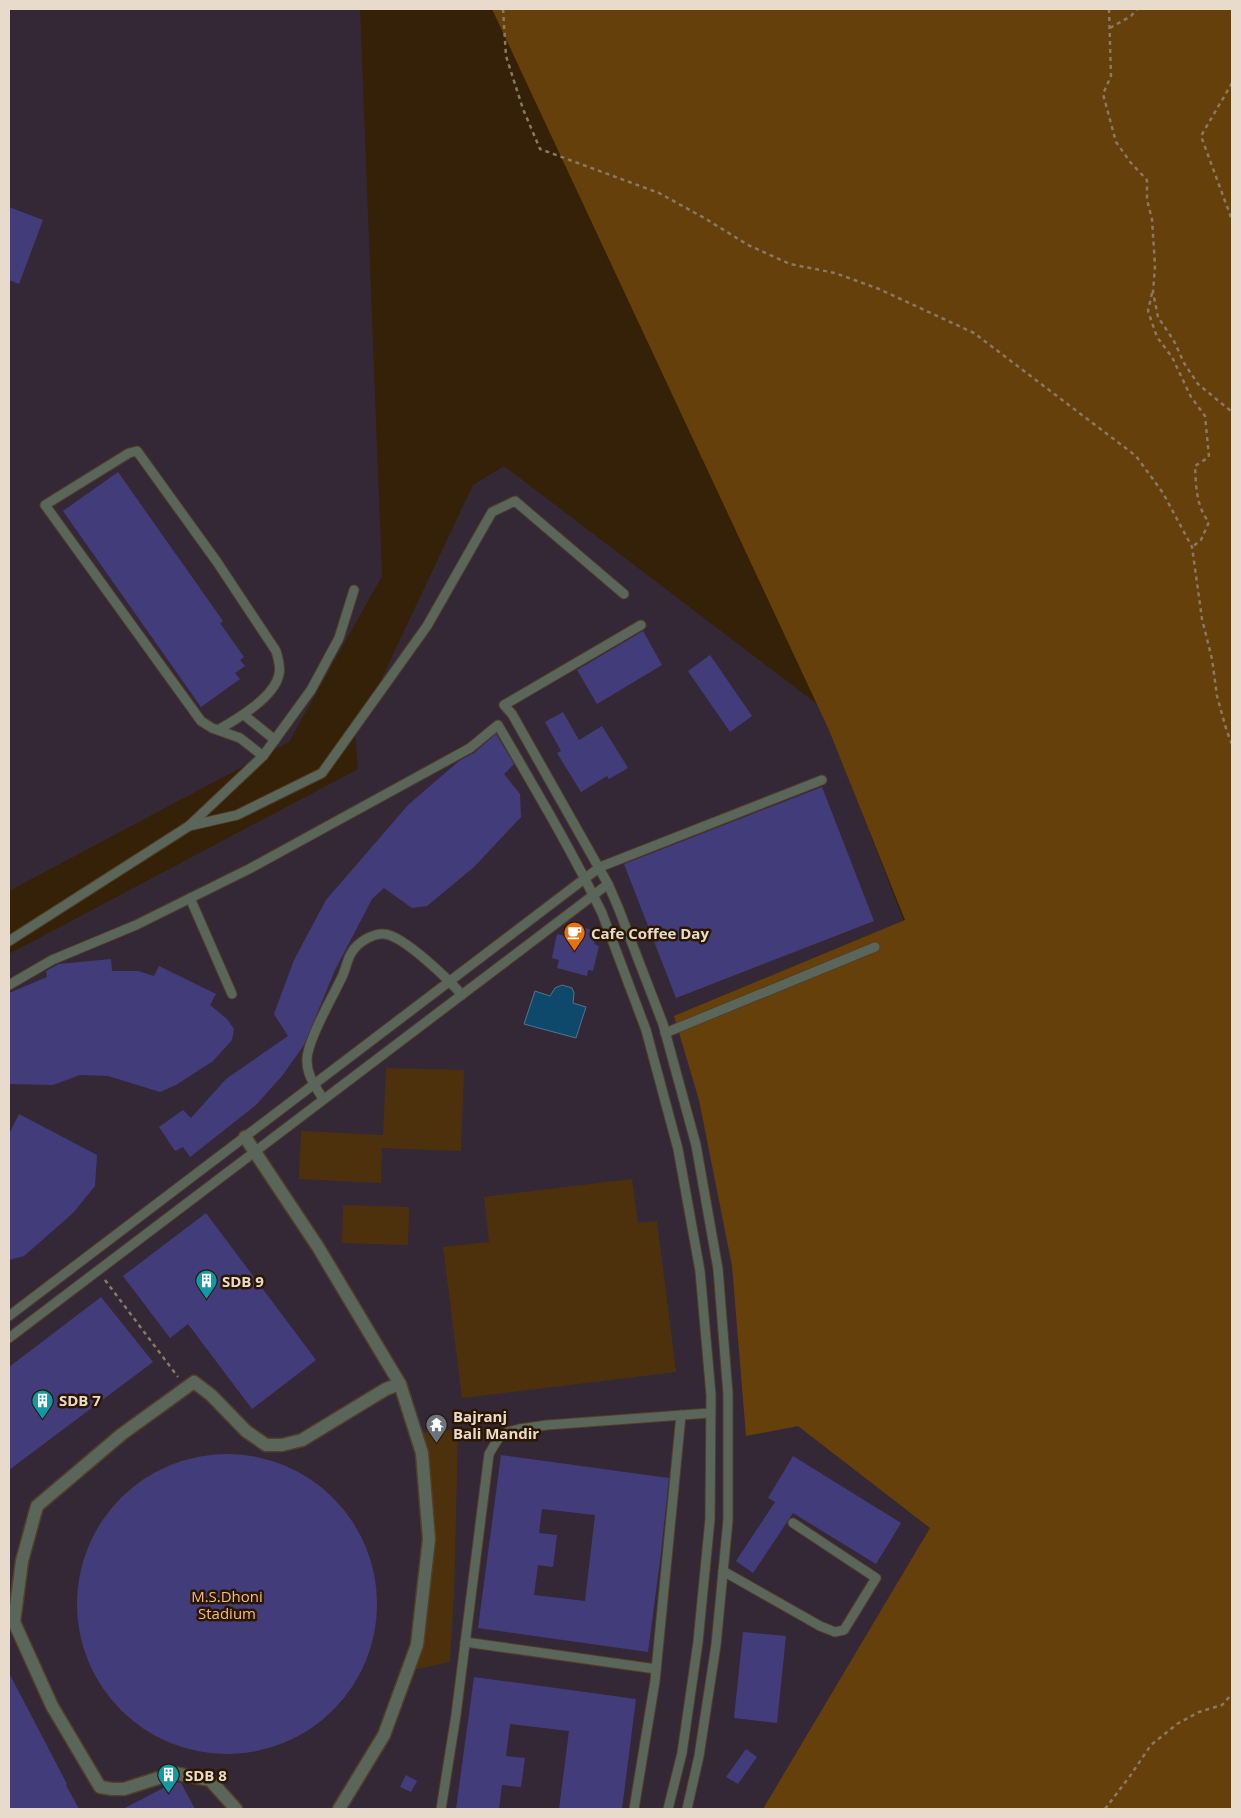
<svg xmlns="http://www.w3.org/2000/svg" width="1241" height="1818" viewBox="0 0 1241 1818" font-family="'Open Sans',sans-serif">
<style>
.commercial{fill:#352836}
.green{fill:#4d310d}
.forest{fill:#66400b}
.water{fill:#0e496c;stroke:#4f7589}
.building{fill:#423c7b;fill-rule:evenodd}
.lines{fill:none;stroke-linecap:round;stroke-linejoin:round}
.lane-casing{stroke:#523f27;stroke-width:11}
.street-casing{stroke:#523f27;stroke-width:15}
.path{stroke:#897964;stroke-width:2.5;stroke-dasharray:4 4;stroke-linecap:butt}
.lane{stroke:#5b665b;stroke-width:9}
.street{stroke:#5b665b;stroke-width:12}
.labels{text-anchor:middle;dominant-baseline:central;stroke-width:5;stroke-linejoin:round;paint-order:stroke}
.poi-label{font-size:15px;font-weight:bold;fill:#e8dbcc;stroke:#2b1700;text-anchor:start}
.park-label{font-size:15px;fill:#f7bd7b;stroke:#2b1700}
</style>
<rect width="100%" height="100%" fill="#352107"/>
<!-- commercial -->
<g class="commercial">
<polygon points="9,9 360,9 382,576 289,742 9,891"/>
<polygon points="504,466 821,707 954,1051 1028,1351 774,1809 9,1809 9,954 358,769 355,735 473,485"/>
</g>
<!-- green -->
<g class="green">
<polygon points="386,1068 464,1070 461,1151 382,1148 381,1183 299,1179 301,1131 383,1135"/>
<polygon points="632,1179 638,1223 657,1221 676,1372 462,1398 443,1247 489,1242 484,1197"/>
<polygon points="343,1205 409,1207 408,1245 342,1243"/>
<polygon points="458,1429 454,1594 450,1662 408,1671 428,1547 416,1433"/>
<circle cx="227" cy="1604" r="150"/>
</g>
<!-- forest -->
<polygon class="forest" points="492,9 1232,9 1232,1809 763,1809 930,1528 798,1426 746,1436 732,1266 699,1100 674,1016 905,920 829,730"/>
<!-- water -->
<polygon class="water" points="562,985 572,988 574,993 573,1003 586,1007 576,1038 524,1024 535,991 550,996 555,988"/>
<!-- building -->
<g class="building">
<polygon points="9,207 43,220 19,284 9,280"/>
<polygon points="118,472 223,621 220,623 244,657 240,660 245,666 235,673 240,679 201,707 63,511"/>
<polygon points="643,631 662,665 597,704 577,670"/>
<polygon points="710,655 752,716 730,732 688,671"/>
<polygon points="563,712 579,740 602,726 628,768 609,779 607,776 581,792 557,753 561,751 545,722"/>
<polygon points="496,734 514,764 504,774 520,794 521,817 474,867 427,906 412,908 384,888 372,899 335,970 304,1045 282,1076 256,1105 190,1157 183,1147 175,1151 159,1127 183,1110 191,1118 226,1079 288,1036 274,1014 294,960 326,900 408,805 459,761 474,753"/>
<polygon points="822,787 874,921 676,998 624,864"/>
<polygon points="574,925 592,930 590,938 596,939 594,944 599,946 593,971 588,970 587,976 557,968 559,960 552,958 557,934 565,936 566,932 572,933"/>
<polygon points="111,959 112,971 138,971 154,976 159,966 216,994 210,1005 227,1019 234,1029 232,1040 213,1061 176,1085 160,1092 108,1076 80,1075 53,1085 9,1084 9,993 47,977 46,971 59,964"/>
<polygon points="19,1114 97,1155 95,1186 73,1213 24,1256 9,1260 9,1134"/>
<polygon points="206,1213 316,1360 252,1409 188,1324 170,1338 123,1276"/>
<polygon points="101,1297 153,1362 9,1470 9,1367"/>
<circle cx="227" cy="1604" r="150"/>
<path d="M501,1455L669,1478L661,1553L648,1652L478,1628ZM542,1509L595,1515L585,1601L534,1595L538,1565L553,1567L557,1535L539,1533Z"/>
<polygon points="793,1456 901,1523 876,1564 793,1513 753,1573 736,1561 775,1502 768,1498"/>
<polygon points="743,1632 786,1636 777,1723 734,1718"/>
<polygon points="9,1673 67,1784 66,1785 79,1809 9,1809"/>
<polygon points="474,1677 636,1699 622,1809 559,1809 569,1731 510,1724 506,1756 525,1758 521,1787 502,1785 499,1809 456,1809"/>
<polygon points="746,1749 757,1757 738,1784 726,1777"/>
<polygon points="406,1775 417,1781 411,1792 400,1787"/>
<polygon points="175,1782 181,1783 195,1809 123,1809"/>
</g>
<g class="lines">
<defs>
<g id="lane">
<polyline points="641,625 504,705 512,714 608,884 618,907 663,1024 696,1145 718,1269 728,1394 728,1520 716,1645 699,1756 687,1809"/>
<polyline points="244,715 275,740"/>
<path d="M218,730C237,719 275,697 279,674C281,666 278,659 276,651L217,562L137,451L129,453L45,505L201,721L212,728L240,738L263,756"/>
<polyline points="189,826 237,815 322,773 427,626 492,512 515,501 624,594"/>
<polyline points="190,898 232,994"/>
<polyline points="9,941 189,826 263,756 311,690 339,638 354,590"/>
<path d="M9,985L52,960L136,925L249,869L470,748L498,725C534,787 571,849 602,913L646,1030L678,1149L700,1271L711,1395L710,1519L698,1642L682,1753L668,1809"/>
<polyline points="665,1033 875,947"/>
<path d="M323,1099C316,1087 307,1076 307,1061C306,1043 333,996 342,977C346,969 347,959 352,952C358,942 373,933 384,934C403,935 449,980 462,995"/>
<polyline points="9,1316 600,867 822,780"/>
<polyline points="9,1338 608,884"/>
<polyline points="723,1571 820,1626 835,1632 844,1630 876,1578 793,1523"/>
<polyline points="465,1642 656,1669"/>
<polyline points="441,1809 456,1715 489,1454 498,1439 508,1432 519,1429 547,1425 710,1413"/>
<polyline points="634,1809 655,1681 681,1415"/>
</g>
<g id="street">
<polyline points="245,1137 318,1247 400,1384 422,1453 429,1539 417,1645 384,1735 339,1809"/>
<polyline points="236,1809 210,1780 174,1773 124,1789 112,1789 100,1787 52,1706 14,1622 22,1561 37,1506 122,1434 194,1382 211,1395 246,1431 266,1445 282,1445 302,1440 386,1389 400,1384"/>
</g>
</defs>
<!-- lane casing -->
<use href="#lane" class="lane-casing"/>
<!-- street casing -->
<use href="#street" class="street-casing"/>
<!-- path -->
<g class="path">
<polyline points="503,9 506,56 523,109 540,149 659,193 706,219 748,245 790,264 835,273 879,289 974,333 1136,456 1163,493 1192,547 1202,619 1212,659 1217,696 1227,732 1232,744"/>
<polyline points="1109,9 1111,76 1103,94 1116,142 1131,163 1147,180 1147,200 1152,219 1155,266 1153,292 1158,317 1174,341 1184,363 1198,384 1232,412"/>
<polyline points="1110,28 1131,16 1137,9"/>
<polyline points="1232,83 1201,136 1232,220"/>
<path d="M1152,293L1148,311L1157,337L1172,357L1191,397L1205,416L1209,457L1195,466C1196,485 1196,507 1209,522L1201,540L1192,547"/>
<polyline points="105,1280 178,1377"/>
<polyline points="1105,1809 1130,1776 1151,1745 1177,1724 1199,1712 1222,1705 1232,1694"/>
</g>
<!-- lane -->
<use href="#lane" class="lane"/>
<!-- street -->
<use href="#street" class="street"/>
</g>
<!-- icons -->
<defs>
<symbol id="cafe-pin" viewBox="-11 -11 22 30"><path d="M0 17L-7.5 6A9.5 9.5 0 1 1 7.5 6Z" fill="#e8710a" stroke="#2b1700"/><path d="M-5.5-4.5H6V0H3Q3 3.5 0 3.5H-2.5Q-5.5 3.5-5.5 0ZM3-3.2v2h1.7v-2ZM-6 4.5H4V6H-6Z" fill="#fff"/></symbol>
<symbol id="building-pin" viewBox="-11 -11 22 30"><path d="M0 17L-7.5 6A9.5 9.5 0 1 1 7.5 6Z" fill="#0f9aa8" stroke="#2b1700"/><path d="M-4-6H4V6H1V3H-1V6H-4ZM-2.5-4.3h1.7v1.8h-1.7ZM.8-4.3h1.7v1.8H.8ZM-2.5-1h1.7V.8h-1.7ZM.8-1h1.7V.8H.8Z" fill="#fff"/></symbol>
<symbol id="temple-pin" viewBox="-11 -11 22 30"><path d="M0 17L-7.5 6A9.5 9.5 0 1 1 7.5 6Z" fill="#6b7280" stroke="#2b1700"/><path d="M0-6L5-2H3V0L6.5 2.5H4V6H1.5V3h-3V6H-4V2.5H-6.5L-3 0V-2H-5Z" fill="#fff"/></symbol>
</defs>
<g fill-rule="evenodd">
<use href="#cafe-pin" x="562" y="920" width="25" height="34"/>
<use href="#building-pin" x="194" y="1268" width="25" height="34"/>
<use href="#building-pin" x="30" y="1388" width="25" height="34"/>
<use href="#temple-pin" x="424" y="1412" width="25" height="34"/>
<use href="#building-pin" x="156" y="1762" width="25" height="34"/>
</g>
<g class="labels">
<!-- poi labels -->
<g class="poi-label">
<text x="591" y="933">Cafe Coffee Day</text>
<text x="222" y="1281">SDB 9</text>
<text x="59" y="1400">SDB 7</text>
<text x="453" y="1416">Bajranj<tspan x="453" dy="17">Bali Mandir</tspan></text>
<text x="185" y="1775">SDB 8</text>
</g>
<!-- park labels -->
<g class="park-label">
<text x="227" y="1596">M.S.Dhoni<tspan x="227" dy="17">Stadium</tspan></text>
</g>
</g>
<!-- border -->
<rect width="1241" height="1818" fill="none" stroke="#e8dbcc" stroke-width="20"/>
</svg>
